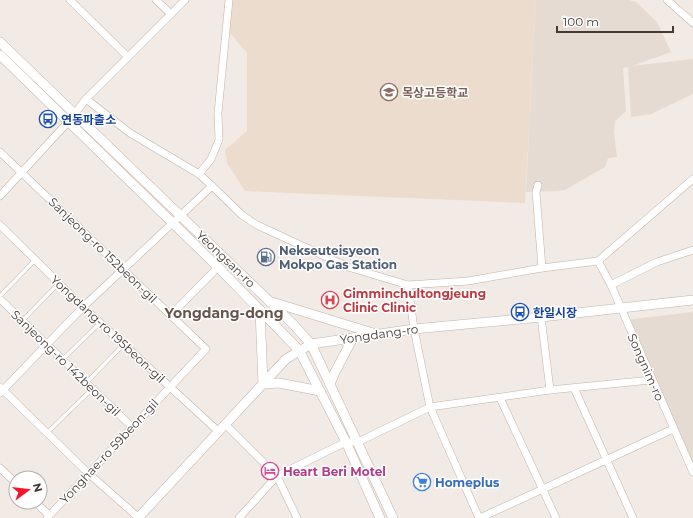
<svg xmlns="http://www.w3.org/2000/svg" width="693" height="518" viewBox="0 0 693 518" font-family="Montserrat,'Noto Sans KR',sans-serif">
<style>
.residential{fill:#e6dbd2}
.education{fill:#ebdcce}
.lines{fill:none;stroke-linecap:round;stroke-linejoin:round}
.service-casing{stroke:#c0b3aa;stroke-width:4.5}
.minor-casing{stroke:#c0b3aa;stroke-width:8}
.tertiary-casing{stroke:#c0b3aa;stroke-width:10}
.service{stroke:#fff;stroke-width:3.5}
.minor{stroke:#fff;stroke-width:7}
.tertiary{stroke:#fff;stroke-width:9}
.labels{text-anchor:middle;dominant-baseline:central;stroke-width:3;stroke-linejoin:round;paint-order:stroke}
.education-label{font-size:12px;font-weight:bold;fill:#785e54;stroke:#fff;text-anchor:start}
.transit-label{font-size:12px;font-weight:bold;fill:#164399;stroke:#fff;text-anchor:start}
.street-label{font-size:12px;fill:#443a34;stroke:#fff}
.service-label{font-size:12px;font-weight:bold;fill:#4e5e75;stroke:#fff;text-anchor:start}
.health-label{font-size:12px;font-weight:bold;fill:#be3a42;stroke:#fff;text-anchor:start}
.hotel-label{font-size:12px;font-weight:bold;fill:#b23c85;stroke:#fff;text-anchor:start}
.shop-label{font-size:12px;font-weight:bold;fill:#366cbe;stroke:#fff;text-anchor:start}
.quarter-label{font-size:14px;font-weight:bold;fill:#67554b;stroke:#fff}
</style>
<rect width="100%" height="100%" fill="#f2eae4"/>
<!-- residential -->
<g class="residential">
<polygon points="536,0 629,0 636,2 657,22 671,52 632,66 693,59 693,94 651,114 631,117 628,67 623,68 626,111 615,121 614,132 617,157 608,158 605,167 565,190 558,191 526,192"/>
<polygon points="693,312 693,470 625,320"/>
</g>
<!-- education -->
<polygon class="education" points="233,0 536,0 525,203 245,191 227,163 225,150 247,131 247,53 230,33"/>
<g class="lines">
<defs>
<g id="service">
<polyline points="0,296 35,260"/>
<polyline points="22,321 59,283"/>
<polyline points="62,360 100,323"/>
<polyline points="86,383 124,344"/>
<polyline points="47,433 92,389"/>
</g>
<g id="minor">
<polyline points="70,0 128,57"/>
<polyline points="156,0 171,14"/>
<polyline points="667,0 693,23"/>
<polyline points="86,99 130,133 199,174 212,186"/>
<polyline points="0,152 206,349 47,518"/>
<polyline points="199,174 211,159 219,140 218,113 229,0"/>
<polyline points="538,185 536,192 542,268"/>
<polyline points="0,196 69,121 86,99 185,0"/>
<polyline points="0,225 83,307 218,431"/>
<polyline points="598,261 611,285 693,472"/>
<polyline points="598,261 693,179"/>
<polyline points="408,285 414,329 430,407 479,518"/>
<polyline points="611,285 657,262 693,250"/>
<polyline points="0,299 131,426"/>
<polyline points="171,315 218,267"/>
<polyline points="541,317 550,390"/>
<polyline points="0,387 88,473 139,518"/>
<polyline points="574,388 633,518"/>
<polyline points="0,393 83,307 212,186 242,215 257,225 348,267 408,285 468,281 542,268 598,261"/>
<polyline points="500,398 556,518"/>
<polyline points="226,425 277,476 297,518"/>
<polyline points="0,468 16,483"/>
<polyline points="35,502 49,515"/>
<polyline points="239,518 277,476 346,442 358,442 430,407 550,390 651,380"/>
<polyline points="480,518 673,429"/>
</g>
<g id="tertiary">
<polyline points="0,42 293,324 311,344 393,518"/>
<polyline points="0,55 218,267 299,350 346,442 380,518"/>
<polyline points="272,302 373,333"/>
<polyline points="260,310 263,384 279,383 320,391"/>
<polyline points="330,384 335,372 353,338"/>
<polyline points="138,518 286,359 311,344 414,329 541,317 693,300"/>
</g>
</defs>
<!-- service casing -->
<use href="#service" class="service-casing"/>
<!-- minor casing -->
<use href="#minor" class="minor-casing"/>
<!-- tertiary casing -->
<use href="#tertiary" class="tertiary-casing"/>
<!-- service -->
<use href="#service" class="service"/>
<!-- minor -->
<use href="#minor" class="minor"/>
<!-- tertiary -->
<use href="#tertiary" class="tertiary"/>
</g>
<!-- icons -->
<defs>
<symbol id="school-ring" viewBox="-11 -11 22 22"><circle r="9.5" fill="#fff" stroke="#8d6e63" stroke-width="1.5"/><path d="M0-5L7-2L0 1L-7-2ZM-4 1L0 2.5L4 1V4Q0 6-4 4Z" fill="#8d6e63"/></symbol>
<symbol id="bus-ring" viewBox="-11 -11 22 22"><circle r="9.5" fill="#fff" stroke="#1a4fb4" stroke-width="1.5"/><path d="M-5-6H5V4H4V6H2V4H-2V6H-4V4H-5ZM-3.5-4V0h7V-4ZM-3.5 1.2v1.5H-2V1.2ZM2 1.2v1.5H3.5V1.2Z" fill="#1a4fb4"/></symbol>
<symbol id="fuel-ring" viewBox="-11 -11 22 22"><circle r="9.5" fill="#fff" stroke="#5c6f8a" stroke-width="1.5"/><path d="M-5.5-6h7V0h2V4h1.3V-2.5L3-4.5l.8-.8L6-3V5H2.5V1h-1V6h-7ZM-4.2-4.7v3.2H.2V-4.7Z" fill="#5c6f8a"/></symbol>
<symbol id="hospital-ring" viewBox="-11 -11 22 22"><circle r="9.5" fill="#fff" stroke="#e0444e" stroke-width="1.5"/><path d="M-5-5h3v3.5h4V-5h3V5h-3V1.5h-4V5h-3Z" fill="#e0444e"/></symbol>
<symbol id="hotel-ring" viewBox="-11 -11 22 22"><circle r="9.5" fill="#fff" stroke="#d1479c" stroke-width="1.5"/><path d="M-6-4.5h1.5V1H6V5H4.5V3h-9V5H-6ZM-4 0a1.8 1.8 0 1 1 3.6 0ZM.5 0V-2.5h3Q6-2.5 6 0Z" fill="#d1479c"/></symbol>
<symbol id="supermarket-ring" viewBox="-11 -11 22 22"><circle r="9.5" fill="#fff" stroke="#3f7fe0" stroke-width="1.5"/><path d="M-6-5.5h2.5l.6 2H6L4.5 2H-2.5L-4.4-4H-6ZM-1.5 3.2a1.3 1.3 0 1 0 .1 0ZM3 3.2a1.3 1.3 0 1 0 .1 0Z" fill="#3f7fe0"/></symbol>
</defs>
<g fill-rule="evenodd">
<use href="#school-ring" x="379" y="82" width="20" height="20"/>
<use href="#bus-ring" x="38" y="109" width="20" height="20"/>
<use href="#fuel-ring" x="256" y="247" width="20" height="20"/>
<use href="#hospital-ring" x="320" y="290" width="20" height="20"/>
<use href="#bus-ring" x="510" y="302" width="20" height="20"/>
<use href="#hotel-ring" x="260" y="461" width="20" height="20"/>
<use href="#supermarket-ring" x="412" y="472" width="20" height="20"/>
</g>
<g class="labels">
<!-- education labels -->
<g class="education-label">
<text x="402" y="92">목상고등학교</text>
</g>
<!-- transit labels -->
<g class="transit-label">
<text x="61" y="119">연동파출소</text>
<text x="533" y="312">한일시장</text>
</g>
<!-- street labels -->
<g class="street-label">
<text transform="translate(103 250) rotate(44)">Sanjeong-ro 152beon-gil</text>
<text transform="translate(226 259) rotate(44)">Yeongsan-ro</text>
<text transform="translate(108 329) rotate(43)">Yongdang-ro 195beon-gil</text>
<text transform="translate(379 334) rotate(-8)">Yongdang-ro</text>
<text transform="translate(66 363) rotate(44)">Sanjeong-ro 142beon-gil</text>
<text transform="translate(646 367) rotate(66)">Songnim-ro</text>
<text transform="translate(109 451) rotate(-47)">Yonghae-ro 59beon-gil</text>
</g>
<!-- service labels -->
<g class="service-label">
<text x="279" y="250">Nekseuteisyeon<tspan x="279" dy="14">Mokpo Gas Station</tspan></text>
</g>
<!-- health labels -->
<g class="health-label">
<text x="343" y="293">Gimminchultongjeung<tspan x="343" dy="14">Clinic Clinic</tspan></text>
</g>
<!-- hotel labels -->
<g class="hotel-label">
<text x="283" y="471">Heart Beri Motel</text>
</g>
<!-- shop labels -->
<g class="shop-label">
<text x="435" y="482">Homeplus</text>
</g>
<!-- quarter labels -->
<g class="quarter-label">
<text x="224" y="313">Yongdang-dong</text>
</g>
</g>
<!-- north arrow -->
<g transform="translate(28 490) rotate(75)"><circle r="19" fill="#ffffff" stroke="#b4b0ae"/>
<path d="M0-3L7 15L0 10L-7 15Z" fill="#f9142b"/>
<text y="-6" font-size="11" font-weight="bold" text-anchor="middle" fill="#443a34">N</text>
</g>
<!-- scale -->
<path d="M557 26v6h116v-6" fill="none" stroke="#443a34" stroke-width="2"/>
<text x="563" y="26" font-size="12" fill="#443a34" stroke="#ffffff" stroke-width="3" paint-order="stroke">100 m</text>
</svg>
